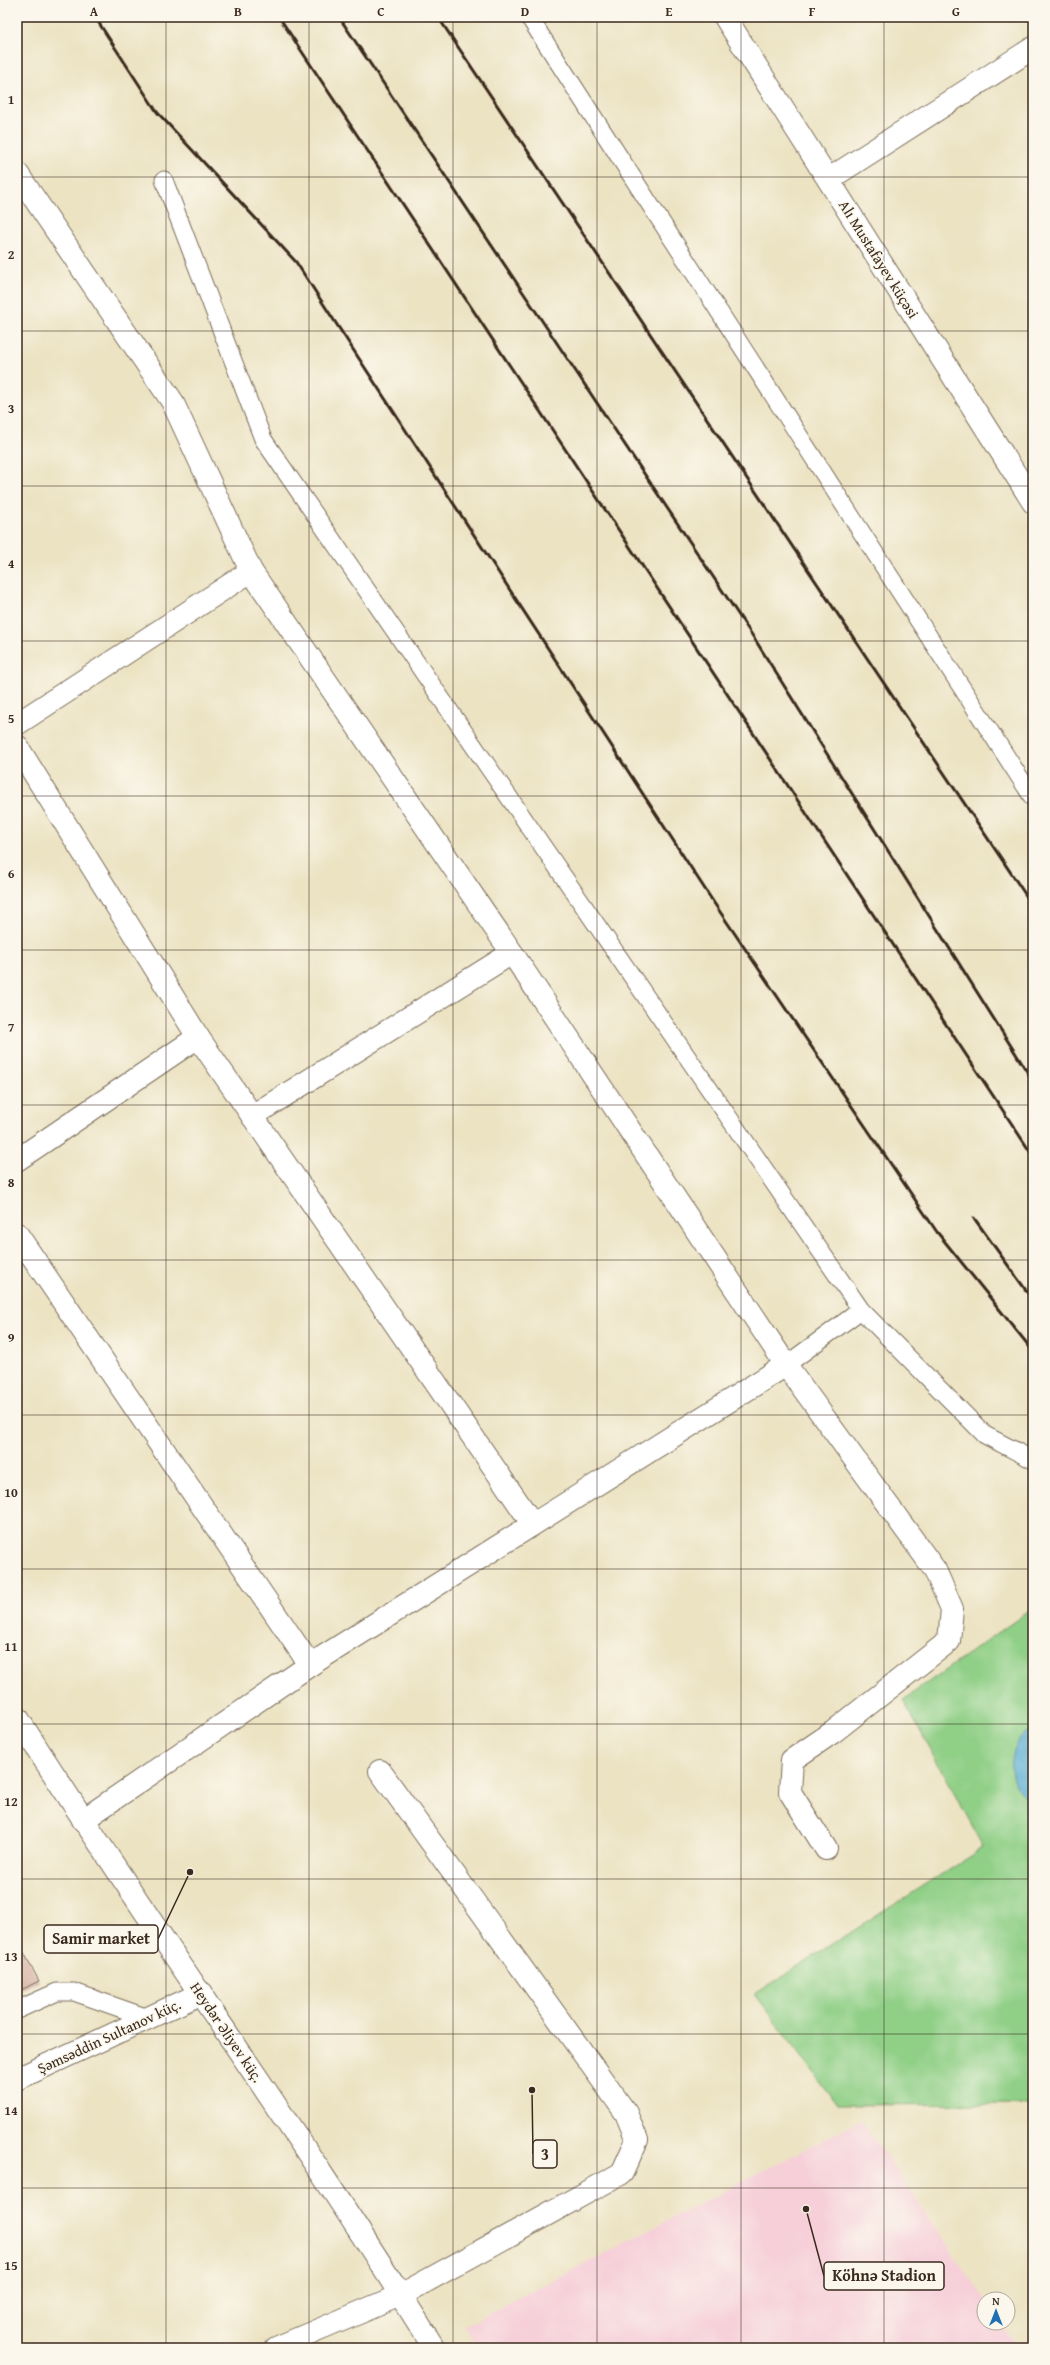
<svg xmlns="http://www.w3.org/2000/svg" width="1050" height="2365" viewBox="0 0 1050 2365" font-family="'Gentium Book Plus',serif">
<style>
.built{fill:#f6cfd9}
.green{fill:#8fcf86;stroke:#657c52}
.water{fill:#58aed4;stroke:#4a6c79}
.building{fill:#c99889}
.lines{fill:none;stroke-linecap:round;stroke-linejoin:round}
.service-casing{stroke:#796b58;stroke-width:19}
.minor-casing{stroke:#796b58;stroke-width:24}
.service{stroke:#fff;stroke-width:17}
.minor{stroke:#fff;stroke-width:22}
.rail{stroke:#3b2a1e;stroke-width:3}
.grid{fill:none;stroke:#3b2a1e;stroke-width:1;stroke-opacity:0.55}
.labels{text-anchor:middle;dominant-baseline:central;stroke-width:3.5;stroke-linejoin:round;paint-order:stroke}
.street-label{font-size:15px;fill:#3b2a1e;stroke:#fbf7ec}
.leader{fill:none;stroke:#3b2a1e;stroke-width:1.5}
.callout-dot{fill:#3b2a1e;stroke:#fbf7ec;stroke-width:1.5}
.callout{fill:#fbf7ec;stroke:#3b2a1e;stroke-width:1.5}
.callout-label{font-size:16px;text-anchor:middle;font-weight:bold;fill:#3b2a1e}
.neatline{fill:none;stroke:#3b2a1e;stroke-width:1.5}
.grid-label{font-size:13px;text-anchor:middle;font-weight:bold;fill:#3b2a1e}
</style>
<rect width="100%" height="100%" fill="#fbf7ec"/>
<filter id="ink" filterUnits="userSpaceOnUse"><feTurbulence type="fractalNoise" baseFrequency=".025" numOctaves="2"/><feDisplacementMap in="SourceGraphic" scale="8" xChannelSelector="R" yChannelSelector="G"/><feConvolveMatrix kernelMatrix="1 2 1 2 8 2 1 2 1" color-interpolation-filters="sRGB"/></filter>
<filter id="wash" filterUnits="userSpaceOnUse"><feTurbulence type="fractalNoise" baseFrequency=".012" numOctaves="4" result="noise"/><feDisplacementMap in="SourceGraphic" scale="16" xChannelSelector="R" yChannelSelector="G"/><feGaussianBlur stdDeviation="0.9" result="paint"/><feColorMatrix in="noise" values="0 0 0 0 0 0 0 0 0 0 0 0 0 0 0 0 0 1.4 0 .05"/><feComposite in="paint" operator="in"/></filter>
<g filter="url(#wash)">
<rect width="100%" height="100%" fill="#ece3c3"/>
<!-- built -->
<polygon class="built" points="861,2120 985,2299 984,2323 1001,2323 1019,2348 478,2348 463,2327"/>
<!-- green -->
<polygon class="green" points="1033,1608 1033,2104 837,2105 755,1994 984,1847 903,1700"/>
<!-- water -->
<path class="water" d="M1033,1728V1803C1029,1799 1022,1795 1019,1791C1006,1769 1010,1741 1033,1728Z"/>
<g id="blocks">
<!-- building -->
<polygon class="building" points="17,1940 39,1981 17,1992"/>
</g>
</g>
<g filter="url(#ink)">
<use href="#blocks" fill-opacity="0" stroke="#796b58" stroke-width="1"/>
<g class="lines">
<defs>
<g id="service">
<polyline points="529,17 1033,798"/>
<polyline points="164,180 263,439 861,1310 985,1435 1033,1460"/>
<polyline points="786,1365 861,1310"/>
<polyline points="17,2010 57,1992 74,1992 148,2018"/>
</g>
<g id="minor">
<polyline points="725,17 1033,502"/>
<polyline points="17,173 172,401 251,571 512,953 786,1365 935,1570 952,1609 949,1641 833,1732 792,1760 790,1792 826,1849"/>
<polyline points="829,179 1033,48"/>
<polyline points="17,724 251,571"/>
<polyline points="17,746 198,1037 532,1523"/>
<polyline points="252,1116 512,953"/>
<polyline points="17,1160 198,1037"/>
<polyline points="17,1234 310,1665"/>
<path d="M17,1717C152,1930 301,2134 434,2348"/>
<polyline points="83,1820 310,1665 786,1365"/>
<polyline points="17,2079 202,1993"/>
<polyline points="276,2348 401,2295 622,2173 637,2140 626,2113 380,1771"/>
</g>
</defs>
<!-- service casing -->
<use href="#service" class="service-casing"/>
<!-- minor casing -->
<use href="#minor" class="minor-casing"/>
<!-- service -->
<use href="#service" class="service"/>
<!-- minor -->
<use href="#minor" class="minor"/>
<!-- rail -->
<g class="rail">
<polyline points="95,17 157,112 296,262 714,903 937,1232 1033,1351"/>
<polyline points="279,17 1033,1156"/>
<polyline points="339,17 754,638 1033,1081"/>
<polyline points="438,17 1033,906"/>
<polyline points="974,1218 1033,1300"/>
</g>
</g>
</g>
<!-- grid -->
<path class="grid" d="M166,17V2348M309,17V2348M453,17V2348M597,17V2348M741,17V2348M884,17V2348M17,177H1033M17,331H1033M17,486H1033M17,641H1033M17,796H1033M17,950H1033M17,1105H1033M17,1260H1033M17,1415H1033M17,1569H1033M17,1724H1033M17,1879H1033M17,2034H1033M17,2188H1033"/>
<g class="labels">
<!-- street labels -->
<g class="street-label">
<text transform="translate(879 259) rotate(58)">Alı Mustafayev küçəsi</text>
<text transform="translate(227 2032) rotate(56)">Heydər Əliyev küç.</text>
<text transform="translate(109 2036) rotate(-25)">Şəmsəddin Sultanov küç.</text>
</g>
</g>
<!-- callouts -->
<path class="leader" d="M190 1872L158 1939M532 2090L533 2154M806 2209L824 2276"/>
<g class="callout-dot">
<circle cx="190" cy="1872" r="4"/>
<circle cx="532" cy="2090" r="4"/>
<circle cx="806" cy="2209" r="4"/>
</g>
<g class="callout">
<rect x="44" y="1925" width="114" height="28" rx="4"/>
<rect x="533" y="2140" width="24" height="28" rx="4"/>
<rect x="824" y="2262" width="120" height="28" rx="4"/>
</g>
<g class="callout-label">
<text x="101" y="1944">Samir market</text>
<text x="545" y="2160">3</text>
<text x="884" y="2281">Köhnə Stadion</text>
</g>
<!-- margin -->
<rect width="1050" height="2365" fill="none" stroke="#fbf7ec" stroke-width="44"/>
<!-- north arrow -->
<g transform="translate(996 2311)"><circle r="19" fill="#fbf7ec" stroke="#aea59a"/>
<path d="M0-3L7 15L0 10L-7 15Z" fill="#1f6fb2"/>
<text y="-6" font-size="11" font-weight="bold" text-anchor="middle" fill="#3b2a1e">N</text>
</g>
<rect x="22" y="22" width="1006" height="2321" class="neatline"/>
<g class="grid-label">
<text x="94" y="16">A</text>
<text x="238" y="16">B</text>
<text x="381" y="16">C</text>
<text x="525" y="16">D</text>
<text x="669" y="16">E</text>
<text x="812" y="16">F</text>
<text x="956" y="16">G</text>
<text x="11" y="104">1</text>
<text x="11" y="259">2</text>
<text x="11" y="413">3</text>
<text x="11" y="568">4</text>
<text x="11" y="723">5</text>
<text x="11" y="878">6</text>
<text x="11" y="1032">7</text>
<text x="11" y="1187">8</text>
<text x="11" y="1342">9</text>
<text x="11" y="1497">10</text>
<text x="11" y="1651">11</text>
<text x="11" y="1806">12</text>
<text x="11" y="1961">13</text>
<text x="11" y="2115">14</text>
<text x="11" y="2270">15</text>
</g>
</svg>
